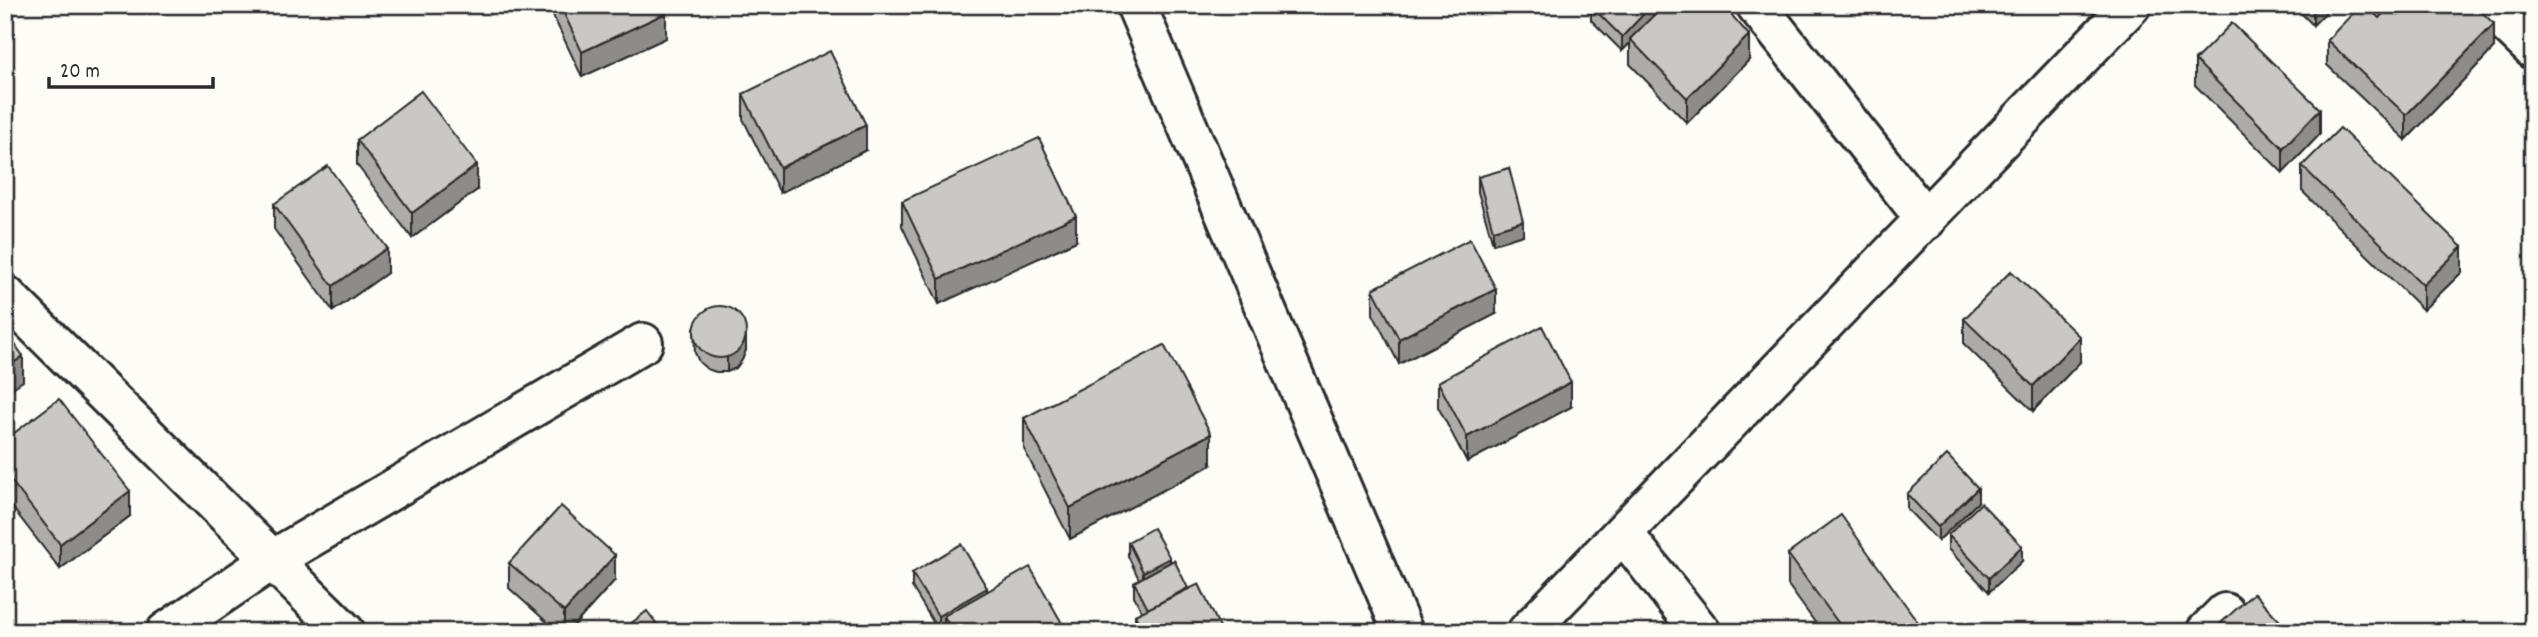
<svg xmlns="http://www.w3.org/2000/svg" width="2538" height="637" viewBox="0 0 2538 637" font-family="Dekko,sans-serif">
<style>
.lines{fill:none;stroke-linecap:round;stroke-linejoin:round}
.minor-casing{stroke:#2b2b2b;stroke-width:44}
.minor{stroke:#fdfcf7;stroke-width:38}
.wall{fill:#adaca9;stroke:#2b2b2b;stroke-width:2}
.shaded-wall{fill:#8d8c89;stroke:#2b2b2b;stroke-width:2}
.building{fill:#c9c8c4;stroke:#2b2b2b;stroke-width:2}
</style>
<rect width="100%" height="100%" fill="#fdfcf7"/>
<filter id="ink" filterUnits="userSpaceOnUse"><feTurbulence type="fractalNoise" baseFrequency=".0143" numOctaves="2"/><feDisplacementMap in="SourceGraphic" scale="14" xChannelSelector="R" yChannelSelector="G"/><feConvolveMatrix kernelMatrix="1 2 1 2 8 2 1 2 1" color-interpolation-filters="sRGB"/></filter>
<g filter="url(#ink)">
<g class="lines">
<defs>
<g id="minor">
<polyline points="1136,5 1403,632"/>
<polyline points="1756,5 1926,220"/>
<polyline points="2487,5 2533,49"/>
<polyline points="5,295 345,632"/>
<polyline points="1623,533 1701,632"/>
<polyline points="166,632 272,560 643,343"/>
<polyline points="1527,632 2131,5"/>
<polyline points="2206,632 2225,613"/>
</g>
</defs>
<!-- minor casing -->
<use href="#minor" class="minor-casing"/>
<!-- minor -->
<use href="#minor" class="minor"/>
</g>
<!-- wall -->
<g class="wall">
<polygon points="548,5 663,5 666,38 582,77"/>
<polygon points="2293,5 2332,5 2332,6 2313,25"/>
<polygon points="2384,5 2475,5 2494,48 2406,140 2327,65 2327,40 2379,18 2386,10 2384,8"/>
<polygon points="1591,6 1749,60 1687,123 1630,64 1630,43 1622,51 1591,20"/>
<polygon points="2195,60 2320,134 2283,173 2195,85"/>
<polygon points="743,94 866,150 780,193 743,119"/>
<polygon points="357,140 477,190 412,238 357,165"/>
<polygon points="2302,166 2462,272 2423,310 2302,191"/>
<polygon points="1478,177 1523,235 1493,244 1478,192"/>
<polygon points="902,201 1076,241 939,304 902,226"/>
<polygon points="274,204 387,273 333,311 274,229"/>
<polygon points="1373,289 1496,314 1399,364 1373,314"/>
<polygon points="1964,319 2080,362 2033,411 1964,344"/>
<polygon points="694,328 746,350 742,360 736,368 727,372 716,372 707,369 699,362 695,353"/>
<polygon points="1438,382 1571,407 1467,462 1438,407"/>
<polygon points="1024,418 1211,465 1070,539 1024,449"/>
<polygon points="5,440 130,516 60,569 5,498"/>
<polygon points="1907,494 1978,502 1938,541 1907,509"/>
<polygon points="1948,535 2022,561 1989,592 1948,549"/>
<polygon points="1128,542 1170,562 1188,589 1222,632 1135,632 1135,615 1142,612 1134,596 1134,582 1139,579 1128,556"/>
<polygon points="1788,554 1925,632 1822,632 1788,585"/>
<polygon points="509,563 615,580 568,632 558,632 509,588"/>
<polygon points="912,573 987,592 1067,632 944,632 944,626 938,630 912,587"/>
</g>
<!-- shaded-wall -->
<g class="shaded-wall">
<polygon points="1652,5 1665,5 1630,39 1630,43 1622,51 1622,37"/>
<polygon points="2318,5 2332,5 2332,6 2313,25 2313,10"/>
<polygon points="666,13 666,38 582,77 582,52"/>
<polygon points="2494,24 2494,48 2406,140 2406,115"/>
<polygon points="1749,35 1749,60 1687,123 1687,98"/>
<polygon points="2320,109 2320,134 2283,173 2283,148"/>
<polygon points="866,125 866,150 780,193 780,168"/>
<polygon points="477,165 477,190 412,238 412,213"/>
<polygon points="1076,216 1076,241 939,304 939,279"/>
<polygon points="1523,221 1523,235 1493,244 1493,230"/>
<polygon points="2462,247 2462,272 2423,310 2423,285"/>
<polygon points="387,248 387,273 333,311 333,286"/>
<polygon points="1496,289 1496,314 1399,364 1399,339"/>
<polygon points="746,336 746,350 742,360 736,368 727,372 727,357"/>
<polygon points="2080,337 2080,362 2033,411 2033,386"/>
<polygon points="23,356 23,381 5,393 5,369"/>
<polygon points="1571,382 1571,407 1467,462 1467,437"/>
<polygon points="1211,434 1211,465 1070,539 1070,508"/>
<polygon points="1978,488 1978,502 1938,541 1938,527"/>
<polygon points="130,491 130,516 60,569 60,544"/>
<polygon points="2022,546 2022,561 1989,592 1989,578"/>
<polygon points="615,555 615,580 568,632 564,632 564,612"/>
<polygon points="1170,558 1170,572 1143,586 1143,572"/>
<polygon points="987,588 987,602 944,616 944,626 938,630 938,616"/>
</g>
<!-- building -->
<g class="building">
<polygon points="560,5 663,5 666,13 582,52"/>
<polygon points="1592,5 1652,5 1622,37 1591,6"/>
<polygon points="1664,5 1723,5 1749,35 1687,98 1630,39"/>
<polygon points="2308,5 2318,5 2313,10"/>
<polygon points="2361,5 2366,5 2379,18 2391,5 2475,5 2494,24 2406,115 2327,40"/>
<polygon points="2232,23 2320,109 2283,148 2195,60"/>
<polygon points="830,51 866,125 780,168 743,94"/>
<polygon points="421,91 477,165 412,213 357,140"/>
<polygon points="2340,128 2462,247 2423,285 2302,166"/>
<polygon points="1039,138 1076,216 939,279 902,201"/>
<polygon points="328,166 387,248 333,286 274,204"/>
<polygon points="1509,168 1523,221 1493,230 1478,177"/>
<polygon points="1470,239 1496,289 1399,339 1373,289"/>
<polygon points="2011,271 2080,337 2033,386 1964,319"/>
<circle cx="720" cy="332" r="26"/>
<polygon points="1542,326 1571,382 1467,437 1438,382"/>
<polygon points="5,330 23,356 5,369"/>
<polygon points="1164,345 1211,434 1070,508 1024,418"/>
<polygon points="59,399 130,491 60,544 5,473 5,440"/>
<polygon points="1947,455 1978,488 1938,527 1907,494"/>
<polygon points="1981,503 2022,546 1989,578 1948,535"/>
<polygon points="561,506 615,555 564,612 509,563"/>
<polygon points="1841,515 1925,632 1845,632 1788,554"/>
<polygon points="1153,528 1170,558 1143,572 1128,542"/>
<polygon points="961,544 987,588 938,616 912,573"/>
<polygon points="1174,560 1188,588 1148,609 1134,582"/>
<polygon points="1030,567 1067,632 953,632 944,616"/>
<polygon points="1199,584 1222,632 1143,632 1135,615"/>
<polygon points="2254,593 2290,632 2213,632 2212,631"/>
<polygon points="647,611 663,632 620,632"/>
</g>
</g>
<!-- margin -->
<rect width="2538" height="637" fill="none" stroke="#fdfcf7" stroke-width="28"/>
<rect x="14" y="14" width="2510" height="609" fill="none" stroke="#2b2b2b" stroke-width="2.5" filter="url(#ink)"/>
<!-- scale -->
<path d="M49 77v10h164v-10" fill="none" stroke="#2b2b2b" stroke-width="3.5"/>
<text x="60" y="77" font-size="21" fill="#2b2b2b" stroke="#fdfcf7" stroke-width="5" paint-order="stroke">20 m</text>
</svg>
